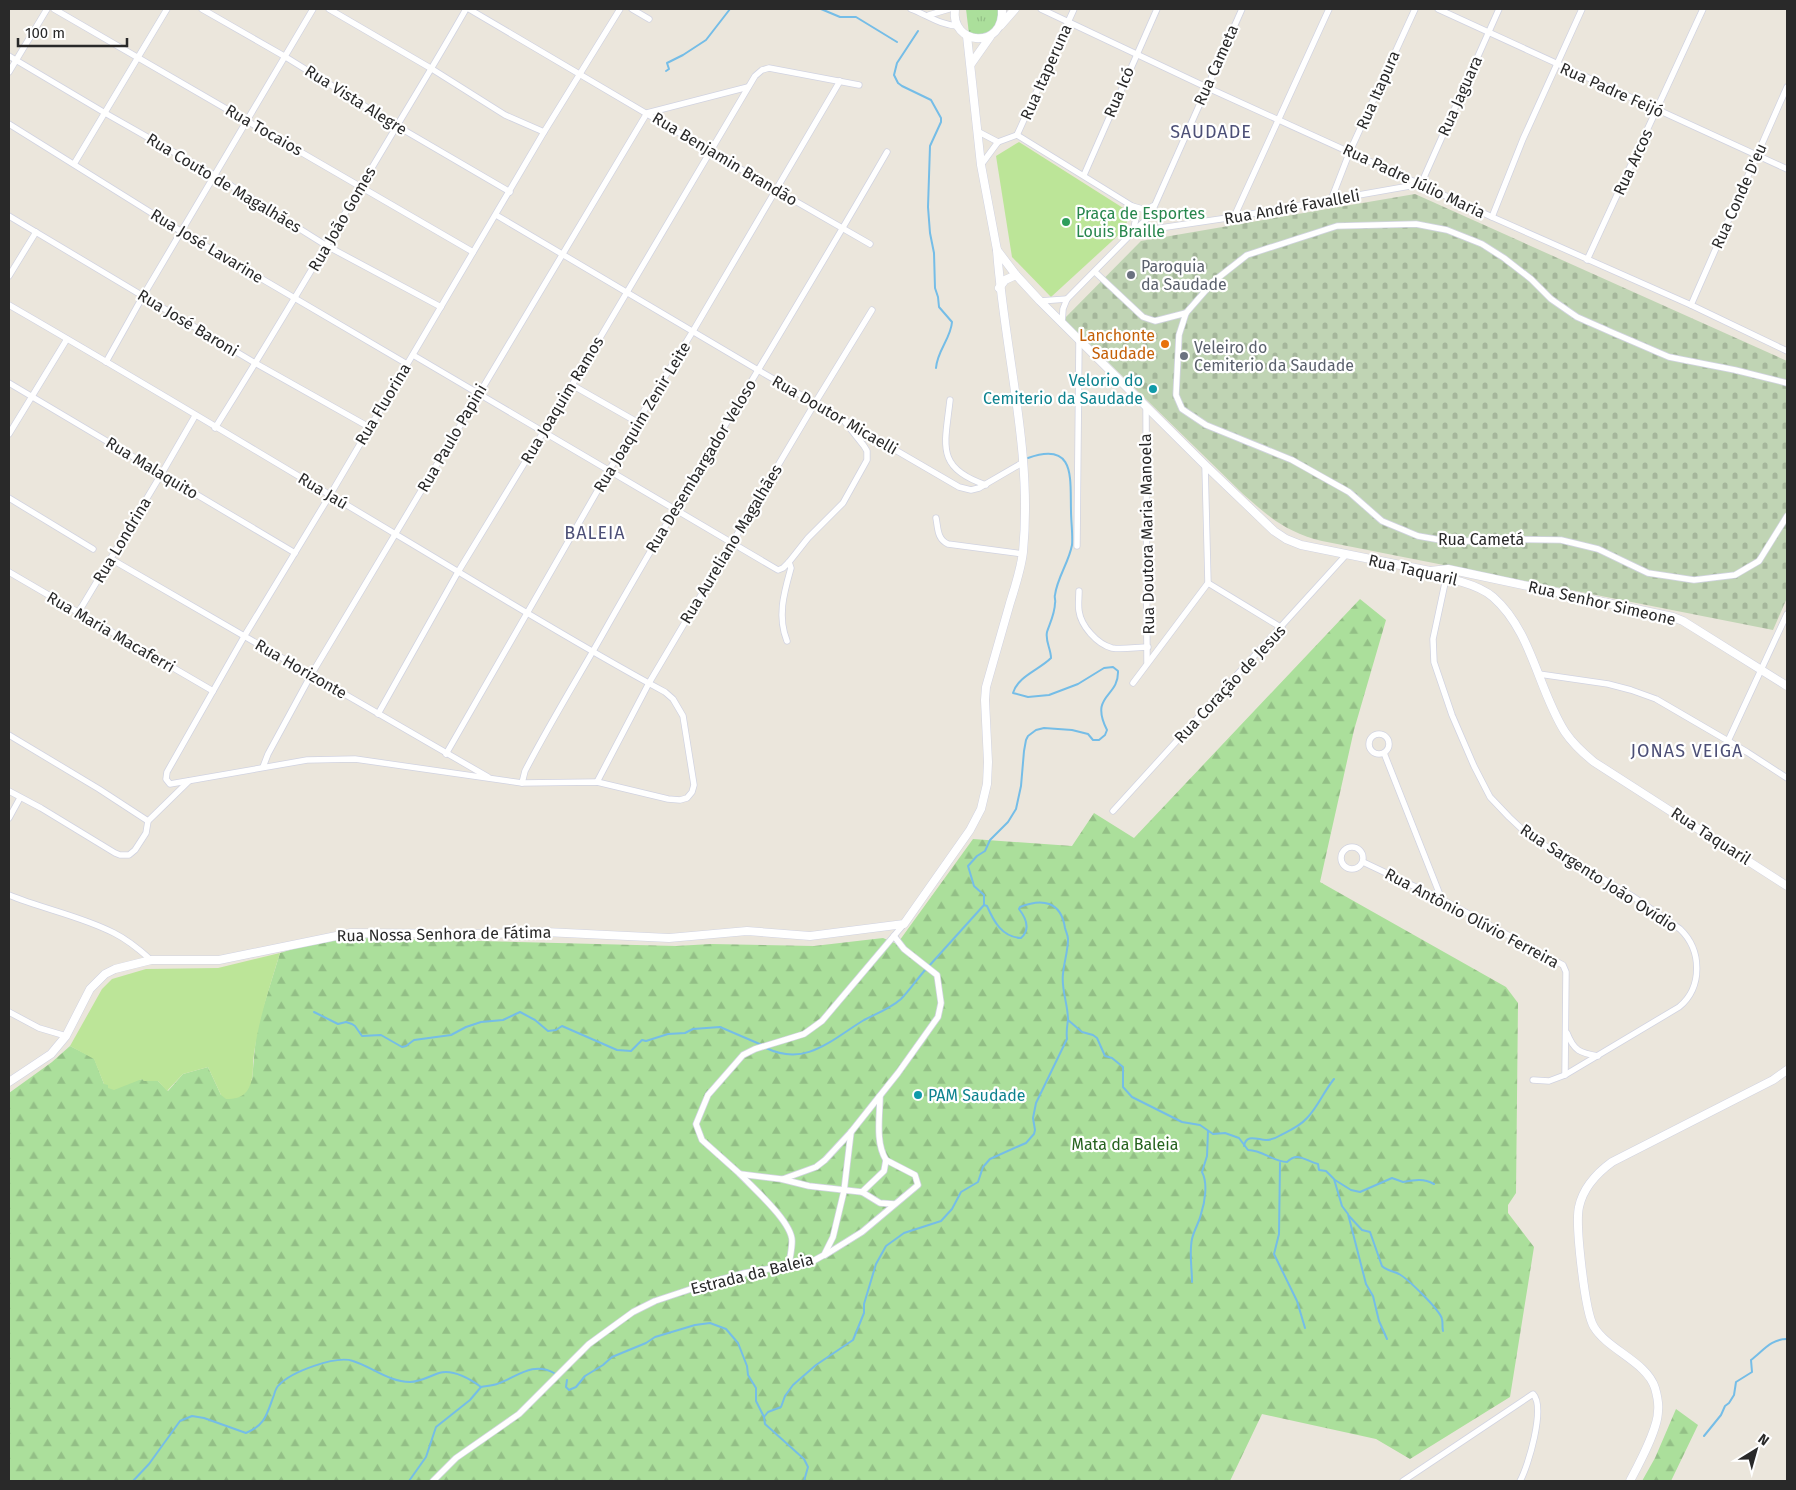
<svg xmlns="http://www.w3.org/2000/svg" width="1796" height="1490" viewBox="0 0 1796 1490" font-family="'Fira Sans',sans-serif">
<style>
.grass{fill:url(#grass-tufts)}
.forest{fill:url(#forest-firs)}
.cemetery{fill:url(#cemetery-stones)}
.pitch{fill:#bce598}
.lines{fill:none;stroke-linecap:round;stroke-linejoin:round}
.stream{stroke:#75bde7;stroke-width:2}
.minor-casing{stroke:#d1d3e1;stroke-width:7}
.tertiary-casing{stroke:#d1d3e1;stroke-width:9}
.minor{stroke:#fff;stroke-width:5.5}
.tertiary{stroke:#fff;stroke-width:8}
.leisure-dot{fill:#2e9e5b;stroke:#fff;stroke-width:2}
.worship-dot{fill:#6b7280;stroke:#fff;stroke-width:2}
.food-dot{fill:#e8710a;stroke:#fff;stroke-width:2}
.culture-dot{fill:#0f9aa8;stroke:#fff;stroke-width:2}
.labels{text-anchor:middle;dominant-baseline:central;stroke-width:4.5;stroke-linejoin:round;paint-order:stroke}
.street-label{font-size:16px;fill:#292929;stroke:#fff}
.leisure-label{font-size:16px;fill:#27864d;stroke:#fff;text-anchor:start}
.worship-label{font-size:16px;fill:#5b616d;stroke:#fff;text-anchor:start}
.food-label{font-size:16px;fill:#c56008;stroke:#fff;text-anchor:end}
.culture-label{font-size:16px;fill:#0d838f;stroke:#fff;text-anchor:end}
.park-label{font-size:16px;fill:#25621e;stroke:#fff}
.neighbourhood-label{font-size:18px;letter-spacing:1px;fill:#4d5077;stroke:#fff}
</style>
<defs>
<pattern id="grass-tufts" width="24" height="20" patternUnits="userSpaceOnUse" patternTransform="scale(1.25)"><rect width="24" height="20" fill="#abdf9b"/><path d="M3 7l-1-3M5 7V3M7 7l1-3M15 17l-1-3M17 17v-4M19 17l1-3" fill="none" stroke="#93bf86"/></pattern>
<pattern id="forest-firs" width="22" height="20" patternUnits="userSpaceOnUse" patternTransform="scale(1.25)"><rect width="22" height="20" fill="#abdf9b"/><path d="M5 1l3.5 6h-7zM16 11l3.5 6h-7z" fill="#93bf86"/></pattern>
<pattern id="cemetery-stones" width="16" height="16" patternUnits="userSpaceOnUse" patternTransform="scale(1.25)"><rect width="16" height="16" fill="#c0d4b4"/><path d="M2 7V4a2 2 0 0 1 4 0v3zM10 15v-3a2 2 0 0 1 4 0v3z" fill="#a5b69b"/></pattern>
</defs>
<rect width="100%" height="100%" fill="#ebe6dc"/>
<!-- grass -->
<polygon class="grass" points="966,9 999,9 999,24 986,35 969,34"/>
<!-- forest -->
<g class="forest">
<polygon points="1360,599 1386,620 1354,730 1320,882 1506,987 1518,1003 1516,1193 1508,1205 1508,1213 1534,1247 1510,1397 1410,1459 1376,1439 1262,1414 1230,1481 9,1481 9,1093 52,1062 70,1046 94,1058 104,1084 143,1079 144,1081 158,1081 168,1091 183,1074 208,1067 221,1095 252,1080 256,1036 262,1011 280,953 322,940 355,938 676,946 711,944 814,946 883,938 897,944 973,839 1072,846 1094,813 1134,838"/>
<polygon points="1676,1409 1698,1425 1671,1481 1642,1481 1655,1458"/>
</g>
<!-- cemetery -->
<path class="cemetery" d="M1415,194L1787,361V598L1773,630L1322,541C1286,532 1269,517 1243,494L1064,319L1141,241Z"/>
<!-- pitch -->
<g class="pitch">
<polygon points="1019,142 1131,213 1123,231 1051,297 1012,257 996,156"/>
<path d="M280,953C269,989 257,1024 253,1062C253,1071 253,1083 247,1091C242,1098 234,1099 226,1099L221,1095L208,1067L183,1074L167,1091L158,1081H144L142,1079L114,1090L108,1088V1085L104,1084L94,1059L70,1046L102,989L112,979L146,969L218,968Z"/>
</g>
<g class="lines">
<!-- stream -->
<g class="stream">
<polyline points="821,9 840,17 856,17 897,42"/>
<path d="M918,31L897,63L894,75L898,83L902,86L931,100L941,118V122L930,146L928,207L930,233L934,253L935,288L938,297L939,307L952,322C951,338 937,351 936,368"/>
<polyline points="666,71 669,69 667,63 683,55 706,40 730,9"/>
<path d="M929,966L984,905V895L974,886L968,866L977,856L985,851L990,840L1008,822L1016,809L1021,786L1024,751L1026,740L1028,736L1036,730L1044,728L1072,730L1088,734L1093,740H1099L1105,735L1107,730C1089,694 1119,698 1118,671L1113,667L1104,668L1078,684L1049,695L1028,697L1013,693C1018,676 1039,670 1051,658C1051,649 1045,641 1047,632C1050,623 1055,613 1055,603C1056,601 1054,597 1055,595C1057,578 1069,562 1072,545C1073,536 1071,521 1071,511C1070,478 1076,441 1028,458"/>
<polyline points="314,1012 338,1024 346,1022 352,1024 355,1026 362,1036 381,1035 402,1047 406,1046 414,1040 451,1035 466,1027 481,1022 503,1020 520,1012 535,1020 548,1031 556,1030 562,1026 617,1050 631,1051 642,1040 646,1041 668,1034 685,1033 693,1029 720,1027 762,1045"/>
<path d="M1068,1020L1082,1032L1093,1035L1097,1038L1105,1056L1112,1058L1123,1067V1087L1132,1097L1182,1122L1200,1125L1213,1134L1225,1133L1239,1138L1248,1150C1263,1150 1273,1162 1287,1162C1298,1151 1305,1161 1318,1164L1319,1170L1326,1171L1334,1179L1342,1206L1348,1214L1366,1284L1373,1296L1379,1321L1387,1339"/>
<path d="M766,1048C806,1067 831,1040 864,1020C876,1014 891,1008 901,999C910,990 917,979 926,969"/>
<path d="M1244,1146C1246,1133 1258,1140 1266,1140C1272,1140 1276,1138 1281,1135C1291,1130 1300,1126 1307,1118C1318,1107 1324,1091 1334,1079"/>
<polyline points="1280,1163 1279,1234 1274,1254 1297,1301 1305,1328"/>
<path d="M1335,1180L1351,1190L1360,1192L1392,1178L1403,1182C1414,1180 1423,1178 1434,1184"/>
<path d="M1349,1216L1362,1230L1370,1232L1382,1266C1387,1271 1393,1271 1399,1274C1408,1279 1440,1310 1442,1319C1443,1323 1442,1327 1443,1331"/>
<path d="M1192,1282C1192,1268 1189,1253 1192,1239C1194,1230 1199,1223 1201,1214C1205,1202 1208,1183 1202,1172L1207,1156L1208,1131"/>
<polyline points="567,1380 566,1387 569,1390 576,1387 585,1376 603,1365 612,1357 646,1343 655,1337 695,1325 710,1323 726,1329 738,1343 747,1366 748,1375 756,1388 756,1401 764,1417 765,1424 804,1459 808,1467 804,1481"/>
<path d="M764,1417L768,1412L781,1407L785,1396L793,1385L816,1365L853,1340L864,1313V1304L876,1264L886,1246L904,1233L941,1221L952,1209L961,1192L978,1182L983,1167L990,1159L1019,1146L1026,1143L1034,1134L1035,1130L1033,1118L1036,1103L1067,1039C1066,1031 1067,1027 1068,1020C1068,1004 1061,989 1063,974C1064,962 1068,951 1068,939C1068,935 1066,932 1065,928C1061,901 1042,898 1020,907L1019,909C1026,918 1031,929 1021,938C1002,937 994,922 987,906L984,905"/>
<path d="M1704,1436L1721,1415L1725,1406L1729,1403L1734,1395L1736,1382L1752,1372L1751,1360C1763,1351 1771,1339 1787,1339"/>
<path d="M133,1481L149,1464L180,1421L192,1416L204,1418L246,1433C266,1425 267,1413 274,1395C275,1392 276,1387 279,1385C291,1372 336,1355 353,1361C372,1367 389,1382 410,1382C420,1382 430,1376 439,1373C453,1369 470,1379 481,1387"/>
<path d="M409,1481L426,1457L436,1427L470,1400L481,1387C485,1386 489,1386 493,1385C514,1380 531,1360 554,1373"/>
</g>
<defs>
<g id="minor">
<polyline points="54,9 473,252"/>
<polyline points="202,9 284,56 397,126 510,192"/>
<polyline points="329,9 432,69 505,115 544,132"/>
<polyline points="469,9 776,190 870,244"/>
<polyline points="632,9 649,19"/>
<path d="M911,9C927,15 940,25 958,26"/>
<polyline points="1041,9 1206,87 1492,217 1691,305 1787,351"/>
<polyline points="1438,9 1787,169"/>
<polyline points="929,15 949,9"/>
<polyline points="9,56 105,113 214,175 327,246 441,307"/>
<polyline points="9,72 47,9"/>
<polyline points="9,124 182,232 407,364"/>
<polyline points="977,131 998,142"/>
<polyline points="1017,135 1074,9"/>
<polyline points="74,164 167,9"/>
<polyline points="981,165 998,142 1017,135 1132,206 1136,218 1133,232 1067,299 1063,309 1062,324"/>
<polyline points="1084,175 1157,9"/>
<polyline points="1331,200 1350,151 1415,9"/>
<polyline points="1132,206 1146,210 1153,206"/>
<polyline points="496,215 758,370 959,487 971,490 979,488 1022,463"/>
<polyline points="9,216 255,363 369,427"/>
<polyline points="1234,217 1329,9"/>
<polyline points="1492,217 1523,139 1582,9"/>
<polyline points="1133,232 1234,217 1421,184 1499,9"/>
<polyline points="1133,232 1150,216 1242,9"/>
<polyline points="1587,260 1703,9"/>
<polyline points="1095,272 1143,317 1155,321 1186,313"/>
<polyline points="9,276 36,232"/>
<polyline points="1040,301 1067,299"/>
<path d="M9,305C139,380 268,458 397,535C486,588 574,643 665,692L673,699L683,716L694,785L692,792L687,798L680,800L668,799L597,782L522,783L355,759L307,760L170,784L166,779L167,772L245,635L330,495L544,132L620,9"/>
<polyline points="1691,305 1787,87"/>
<polyline points="413,355 778,570 783,568 789,562 808,538 843,503 867,460 867,451 864,446 842,418"/>
<polyline points="106,362 143,296 313,9"/>
<polyline points="9,383 295,553"/>
<polyline points="1787,383 1735,370 1669,357 1611,332 1577,317 1551,299 1531,279 1504,258 1482,244 1447,230 1416,224 1337,226 1247,255 1214,281 1186,313 1179,335 1176,395 1182,409 1206,425 1292,460 1349,492 1382,521 1418,536 1452,542 1499,539 1561,540 1598,549 1648,573 1694,580 1735,575 1759,561 1787,516"/>
<polyline points="572,385 637,422"/>
<path d="M950,400C945,445 935,468 986,485"/>
<polyline points="1146,406 1147,662"/>
<path d="M215,428C265,348 313,268 360,188C395,128 432,69 466,9"/>
<polyline points="9,434 67,339"/>
<polyline points="9,498 93,549"/>
<path d="M936,518C938,528 937,539 948,544L1023,554"/>
<polyline points="1077,546 1079,341"/>
<polyline points="111,559 488,777"/>
<path d="M1448,569L1433,639L1434,662L1452,715L1474,766L1490,797L1509,817L1525,832L1542,844L1632,896L1680,929C1702,950 1703,987 1679,1007L1565,1075L1549,1081L1533,1080"/>
<polyline points="9,572 213,691"/>
<polyline points="1208,583 1282,628"/>
<path d="M1079,591C1079,597 1078,605 1079,611C1081,626 1097,644 1112,648C1123,650 1137,647 1148,647"/>
<polyline points="78,613 162,473 195,416"/>
<path d="M787,641C777,616 784,593 791,568L789,562"/>
<polyline points="1539,674 1608,684 1631,690 1656,699 1747,752 1787,778"/>
<polyline points="1133,683 1208,583 1205,465"/>
<polyline points="378,714 458,572 572,385 755,76 762,70 769,68 859,85"/>
<circle cx="1379" cy="744" r="10"/>
<polyline points="9,735 99,789 148,821"/>
<polyline points="1728,741 1787,614"/>
<polyline points="1384,753 1442,900"/>
<polyline points="446,754 637,422 693,331 840,81"/>
<polyline points="263,767 268,754 311,675 647,113 748,87"/>
<polyline points="597,782 649,683 815,403 872,310"/>
<path d="M522,783L525,771C551,721 581,673 609,623C699,465 796,310 887,152"/>
<polyline points="9,791 41,808 115,853 120,855 129,855 135,850 146,833 148,821 189,781"/>
<polyline points="1113,811 1346,555"/>
<polyline points="9,818 20,798"/>
<circle cx="1352" cy="858" r="11"/>
<polyline points="1363,862 1443,900 1563,965 1566,972 1565,1075"/>
<path d="M9,895C43,909 81,916 114,933C128,940 140,950 151,960"/>
<polyline points="9,1012 39,1028 66,1036"/>
<path d="M1567,1033C1574,1051 1580,1053 1598,1056"/>
<path d="M880,1096C880,1116 875,1142 886,1160"/>
<path d="M740,1174C753,1188 792,1222 792,1241C792,1249 790,1257 789,1264"/>
<polyline points="783,1179 816,1167 825,1160 851,1132"/>
<polyline points="862,1192 880,1203 894,1204"/>
<polyline points="825,1255 862,1232 918,1185 915,1175 886,1160 884,1171 862,1192 809,1186 781,1179 740,1174 702,1140 696,1124 708,1095 743,1055 755,1049 804,1034 822,1021 904,924"/>
<polyline points="433,1481 456,1458 519,1414 589,1344 633,1312 655,1301 715,1281 745,1273 813,1261 824,1255 833,1237 844,1191 851,1132 898,1073 938,1017 941,1003 937,975 904,949 894,936"/>
<path d="M1403,1481L1533,1394C1546,1407 1528,1467 1520,1481"/>
</g>
<g id="tertiary">
<path d="M955,9C950,46 1005,50 1002,9"/>
<polyline points="1001,25 1015,9"/>
<path d="M967,36L981,165L997,250L1016,275L1040,301L1205,465L1274,531L1286,539L1301,545L1430,571C1434,574 1439,577 1443,578C1449,581 1456,580 1462,582C1472,585 1485,590 1493,597C1532,631 1538,690 1565,732C1573,744 1583,753 1594,762L1787,886"/>
<polyline points="971,64 990,37"/>
<polyline points="999,288 1005,280 1016,275"/>
<polyline points="1430,571 1448,569 1673,617 1683,621 1787,686"/>
<path d="M9,1082L51,1054L66,1036L90,989L105,974L115,969L151,960H219L351,933L492,934L545,932L669,938L747,931L810,936L904,924L970,830L981,809L987,784L988,762L985,700L986,687C994,659 1002,631 1010,603C1015,587 1021,569 1023,552C1033,451 1004,350 997,250"/>
<path d="M1630,1481C1639,1464 1658,1429 1658,1411C1659,1404 1657,1395 1655,1388C1647,1362 1608,1350 1594,1327C1585,1313 1575,1224 1579,1207C1583,1188 1597,1173 1612,1162L1773,1080L1787,1070"/>
</g>
</defs>
<!-- minor casing -->
<use href="#minor" class="minor-casing"/>
<!-- tertiary casing -->
<use href="#tertiary" class="tertiary-casing"/>
<!-- minor -->
<use href="#minor" class="minor"/>
<!-- tertiary -->
<use href="#tertiary" class="tertiary"/>
</g>
<!-- markers -->
<circle class="leisure-dot" cx="1066" cy="222" r="5"/>
<g class="worship-dot">
<circle cx="1131" cy="275" r="5"/>
<circle cx="1184" cy="356" r="5"/>
</g>
<circle class="food-dot" cx="1165" cy="344" r="5"/>
<g class="culture-dot">
<circle cx="1153" cy="389" r="5"/>
<circle cx="918" cy="1095" r="5"/>
</g>
<g class="labels">
<!-- street labels -->
<g class="street-label">
<text transform="translate(1216 65) rotate(-66)">Rua Cameta</text>
<text transform="translate(1046 72) rotate(-66)">Rua Itaperuna</text>
<text transform="translate(1378 90) rotate(-66)">Rua Itapura</text>
<text transform="translate(1612 90) rotate(24)">Rua Padre Feijó</text>
<text transform="translate(1119 92) rotate(-67)">Rua Icó</text>
<text transform="translate(1460 96) rotate(-66)">Rua Jaguara</text>
<text transform="translate(356 100) rotate(32)">Rua Vista Alegre</text>
<text transform="translate(264 130) rotate(30)">Rua Tocaios</text>
<text transform="translate(725 159) rotate(31)">Rua Benjamin Brandão</text>
<text transform="translate(1633 162) rotate(-65)">Rua Arcos</text>
<text transform="translate(1414 181) rotate(25)">Rua Padre Júlio Maria</text>
<text transform="translate(224 183) rotate(31)">Rua Couto de Magalhães</text>
<text transform="translate(1739 196) rotate(-66)">Rua Conde D'eu</text>
<text transform="translate(1292 207) rotate(-10)">Rua André Favalleli</text>
<text transform="translate(342 219) rotate(-60)">Rua João Gomes</text>
<text transform="translate(207 246) rotate(31)">Rua José Lavarine</text>
<text transform="translate(188 323) rotate(31)">Rua José Baroni</text>
<text transform="translate(562 400) rotate(-59)">Rua Joaquim Ramos</text>
<text transform="translate(383 404) rotate(-59)">Rua Fluorina</text>
<text transform="translate(835 415) rotate(30)">Rua Doutor Micaelli</text>
<text transform="translate(642 417) rotate(-59)">Rua Joaquim Zenir Leite</text>
<text transform="translate(452 438) rotate(-60)">Rua Paulo Papini</text>
<text transform="translate(701 466) rotate(-59)">Rua Desembargador Veloso</text>
<text transform="translate(152 468) rotate(31)">Rua Malaquito</text>
<text transform="translate(323 491) rotate(31)">Rua Jaú</text>
<text transform="translate(1147 534) rotate(-91)">Rua Doutora Maria Manoela</text>
<text x="1481" y="539">Rua Cametá</text>
<text transform="translate(122 540) rotate(-59)">Rua Londrina</text>
<text transform="translate(731 544) rotate(-59)">Rua Aureliano Magalhães</text>
<text transform="translate(1413 570) rotate(13)">Rua Taquaril</text>
<text transform="translate(1602 603) rotate(13)">Rua Senhor Simeone</text>
<text transform="translate(111 632) rotate(30)">Rua Maria Macaferri</text>
<text transform="translate(301 669) rotate(30)">Rua Horizonte</text>
<text transform="translate(1230 684) rotate(-47)">Rua Coração de Jesus</text>
<text transform="translate(1711 836) rotate(33)">Rua Taquaril</text>
<text transform="translate(1599 878) rotate(33)">Rua Sargento João Ovídio</text>
<text transform="translate(1472 918) rotate(28)">Rua Antônio Olívio Ferreira</text>
<text transform="translate(444 934) rotate(-1)">Rua Nossa Senhora de Fátima</text>
<text transform="translate(752 1274) rotate(-14)">Estrada da Baleia</text>
</g>
<!-- leisure labels -->
<g class="leisure-label">
<text x="1076" y="213">Praça de Esportes<tspan x="1076" dy="18">Louis Braille</tspan></text>
</g>
<!-- worship labels -->
<g class="worship-label">
<text x="1141" y="266">Paroquia<tspan x="1141" dy="18">da Saudade</tspan></text>
<text x="1194" y="347">Veleiro do<tspan x="1194" dy="18">Cemiterio da Saudade</tspan></text>
</g>
<!-- food labels -->
<g class="food-label">
<text x="1155" y="335">Lanchonte<tspan x="1155" dy="18">Saudade</tspan></text>
</g>
<!-- culture labels -->
<g class="culture-label">
<text x="1143" y="380">Velorio do<tspan x="1143" dy="18">Cemiterio da Saudade</tspan></text>
<text x="928" y="1095" text-anchor="start">PAM Saudade</text>
</g>
<!-- park labels -->
<g class="park-label">
<text x="1125" y="1144">Mata da Baleia</text>
</g>
<!-- neighbourhood labels -->
<g class="neighbourhood-label">
<text x="1211" y="132">SAUDADE</text>
<text x="595" y="533">BALEIA</text>
<text x="1687" y="751">JONAS VEIGA</text>
</g>
</g>
<!-- border -->
<rect width="1796" height="1490" fill="none" stroke="#292929" stroke-width="20"/>
<!-- north arrow -->
<g transform="translate(1756 1450) rotate(37)" stroke="#ffffff" stroke-width="4" paint-order="stroke">
<path d="M0-4L9 19L0 12L-9 19Z" fill="#292929"/>
<text y="-8" font-size="14" font-weight="bold" text-anchor="middle" fill="#292929">N</text>
</g>
<!-- scale -->
<path d="M18 38v8h109v-8" fill="none" stroke="#292929" stroke-width="2.5"/>
<text x="25" y="38" font-size="15" fill="#292929" stroke="#ffffff" stroke-width="4" paint-order="stroke">100 m</text>
</svg>
